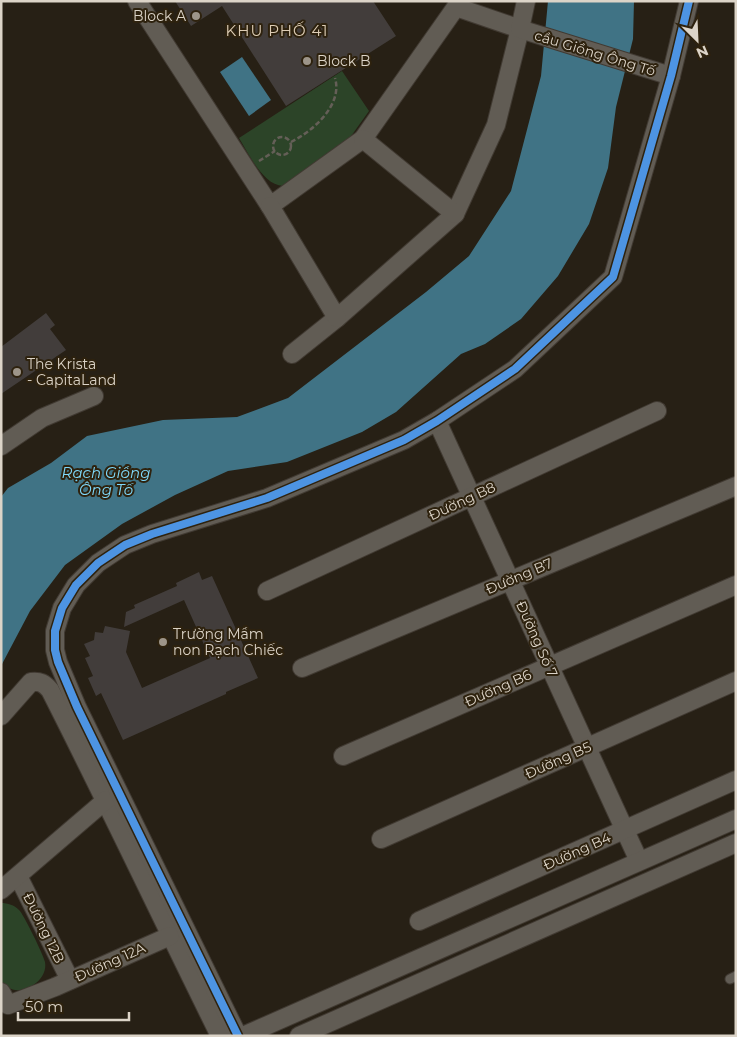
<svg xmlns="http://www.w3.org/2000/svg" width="737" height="1037" viewBox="0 0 737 1037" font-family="Montserrat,sans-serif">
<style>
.green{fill:#2c4428}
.water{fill:#407385}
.building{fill:#423d3b}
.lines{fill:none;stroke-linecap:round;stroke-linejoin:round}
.service-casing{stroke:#413a32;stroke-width:11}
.minor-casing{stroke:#413a32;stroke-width:20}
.path{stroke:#645f57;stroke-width:2.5;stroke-dasharray:5 2.5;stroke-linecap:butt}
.service{stroke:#615c54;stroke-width:9}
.minor{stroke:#615c54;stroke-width:18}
.cycleway-casing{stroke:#2e220e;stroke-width:11}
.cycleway{stroke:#4d94e3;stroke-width:8}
.poi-dot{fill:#9d9589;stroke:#2e220e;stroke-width:2}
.labels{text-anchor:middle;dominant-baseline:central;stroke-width:4;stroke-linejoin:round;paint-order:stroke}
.poi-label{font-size:14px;fill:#dcd4c8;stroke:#2e220e;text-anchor:start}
.street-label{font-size:14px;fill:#dcd4c8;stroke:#2e220e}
.neighbourhood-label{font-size:15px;letter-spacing:1px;fill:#ddcdb5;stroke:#2e220e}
.water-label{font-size:15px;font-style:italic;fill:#7fd9fb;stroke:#2e220e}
</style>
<rect width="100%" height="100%" fill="#272015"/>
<!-- green -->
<g class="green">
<path d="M342,71L369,111L349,139L283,186C263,185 249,154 239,138Z"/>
<path d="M1,903C8,903 14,905 19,910C23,913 44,956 45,962C48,978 29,992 15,990C9,989 5,985 1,982Z"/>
</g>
<!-- water -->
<g class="water">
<polygon points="548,1 634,1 633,39 616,107 608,168 589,224 558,276 521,319 485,344 461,354 396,412 362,432 287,462 228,471 175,495 122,524 65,565 30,611 1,666 1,497 8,488 51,463 87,436 163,420 237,417 288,398 426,292 469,256 511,191 541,76"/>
<polygon points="242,57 271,100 249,116 220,72"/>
</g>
<!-- building -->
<g class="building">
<polygon points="175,1 373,1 396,36 286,106 222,6 191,26"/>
<polygon points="46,313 55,325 50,329 66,350 1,394 1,347"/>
<polygon points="199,572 202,580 212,576 258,678 226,692 226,694 123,740 101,693 96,696 88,678 93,676 85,658 90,656 84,644 94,640 95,632 103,633 105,626 130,631 126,652 142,688 210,658 184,600 124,627 126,612 135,608 134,605 177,586 176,583"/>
</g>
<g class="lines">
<defs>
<polyline id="service" points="730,979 736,976"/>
<g id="minor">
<polyline points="137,1 270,206 363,139 456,7 520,29 496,125 455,214 337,318 292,354"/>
<polyline points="526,1 520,29 671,76"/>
<polyline points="363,139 455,214"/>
<polyline points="270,206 337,318"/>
<polyline points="437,421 639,861"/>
<polyline points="1,446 42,418 94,396"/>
<polyline points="267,591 657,411"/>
<polyline points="302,668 736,486"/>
<path d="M1,716L31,682C40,681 44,683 50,690C108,804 163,921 220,1036"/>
<polyline points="343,756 736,585"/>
<polyline points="381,839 736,681"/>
<polyline points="18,876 70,980"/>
<polyline points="1,890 106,800"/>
<polyline points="419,921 736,780"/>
<polyline points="1,992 8,1005 55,987 170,936"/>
<polyline points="238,1036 77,707 58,662 55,650 55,631 62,608 76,585 98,563 125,545 152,534 267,498 404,440 437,421 515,369 613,277 671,76 689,1"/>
<polyline points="243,1036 736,819"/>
<polyline points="299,1036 736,843"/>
</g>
</defs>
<!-- service casing -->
<use href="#service" class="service-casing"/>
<!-- minor casing -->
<use href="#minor" class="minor-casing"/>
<!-- path -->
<g class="path">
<circle cx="282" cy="146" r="9"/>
<path d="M291,142C313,131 343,105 335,78"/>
<polyline points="259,161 275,151"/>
</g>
<!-- service -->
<use href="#service" class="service"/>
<!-- minor -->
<use href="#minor" class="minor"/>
<defs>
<polyline id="cycleway" points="238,1036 77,707 58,662 55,650 55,631 62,608 76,585 98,563 125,545 152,534 267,498 404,440 437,421 515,369 613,277 671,76 689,1"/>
</defs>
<!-- cycleway casing -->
<use href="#cycleway" class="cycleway-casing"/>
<!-- cycleway -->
<use href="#cycleway" class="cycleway"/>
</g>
<!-- markers -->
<g class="poi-dot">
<circle cx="196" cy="16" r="5"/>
<circle cx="307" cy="61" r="5"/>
<circle cx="17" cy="372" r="5"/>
<circle cx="163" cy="642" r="5"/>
</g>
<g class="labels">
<!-- poi labels -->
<g class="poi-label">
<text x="186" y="16" text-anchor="end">Block A</text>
<text x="317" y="61">Block B</text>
<text x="27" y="364">The Krista<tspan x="27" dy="16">- CapitaLand</tspan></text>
<text x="173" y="634">Trường Mầm<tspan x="173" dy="16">non Rạch Chiếc</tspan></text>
</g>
<!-- street labels -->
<g class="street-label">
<text transform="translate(595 53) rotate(17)">cầu Giồng Ông Tố</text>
<text transform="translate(462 501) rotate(-25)">Đường B8</text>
<text transform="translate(519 576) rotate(-23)">Đường B7</text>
<text transform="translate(537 639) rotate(66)">Đường Số 7</text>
<text transform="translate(498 688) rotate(-24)">Đường B6</text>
<text transform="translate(558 760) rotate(-24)">Đường B5</text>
<text transform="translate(577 851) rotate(-24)">Đường B4</text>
<text transform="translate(44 928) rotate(64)">Đường 12B</text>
<text transform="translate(110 962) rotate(-24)">Đường 12A</text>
</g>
<!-- neighbourhood labels -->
<g class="neighbourhood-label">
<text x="277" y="30">KHU PHỐ 41</text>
</g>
<!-- water labels -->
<g class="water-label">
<text x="106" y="472">Rạch Giồng<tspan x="106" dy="17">Ông Tố</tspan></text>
</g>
</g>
<!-- border -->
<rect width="737" height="1037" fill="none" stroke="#dcd4c8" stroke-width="5"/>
<!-- north arrow -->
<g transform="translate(697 40) rotate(156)" stroke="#2e220e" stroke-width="4" paint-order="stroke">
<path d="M0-4L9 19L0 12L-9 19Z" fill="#dcd4c8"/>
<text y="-8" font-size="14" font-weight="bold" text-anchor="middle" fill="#dcd4c8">N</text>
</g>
<!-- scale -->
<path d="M18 1012v8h111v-8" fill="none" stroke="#dcd4c8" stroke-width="2.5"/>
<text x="25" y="1012" font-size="15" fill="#dcd4c8" stroke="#2e220e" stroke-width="4" paint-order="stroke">50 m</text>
</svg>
